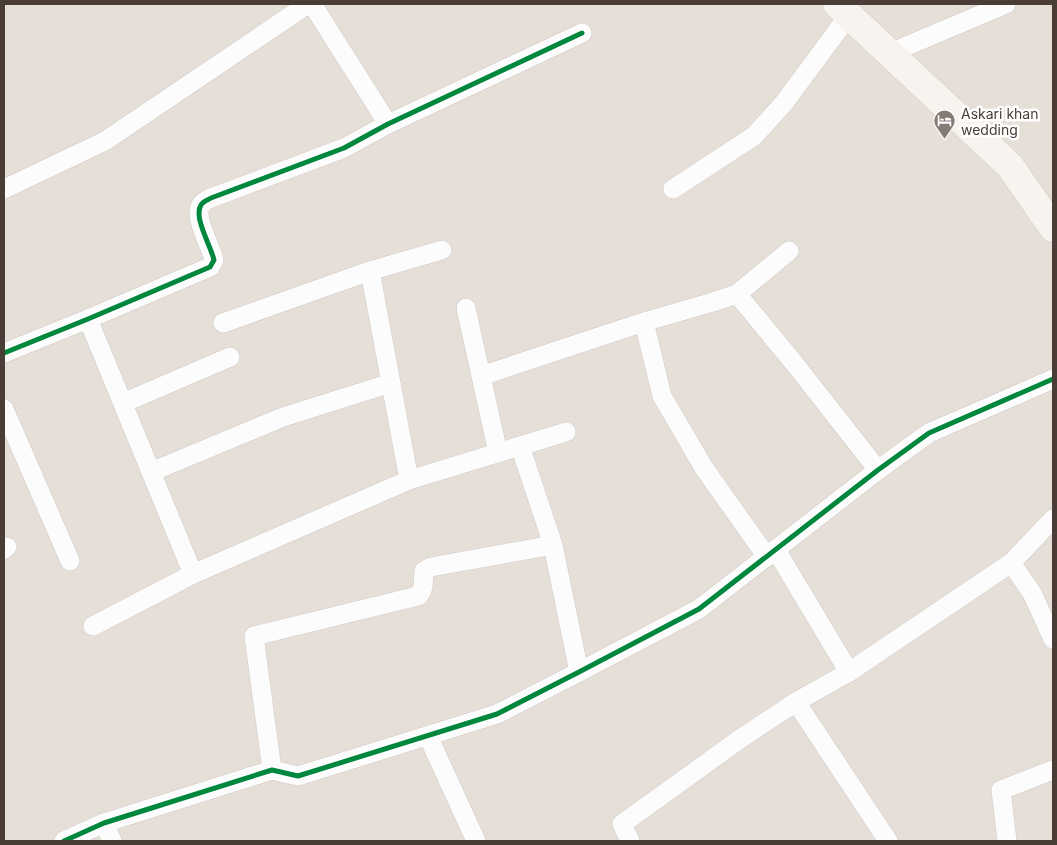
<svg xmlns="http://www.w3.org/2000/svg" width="1057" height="845" viewBox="0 0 1057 845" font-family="Inter,sans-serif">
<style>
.residential{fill:#e6dfd8}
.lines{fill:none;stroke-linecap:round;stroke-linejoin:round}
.minor-casing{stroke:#cfcac7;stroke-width:20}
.secondary-casing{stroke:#d3cbc3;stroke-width:29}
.minor{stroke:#fdfcfc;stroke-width:19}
.secondary{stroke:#f7f3ef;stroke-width:28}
.cycleway-casing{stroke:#fff;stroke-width:8}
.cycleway{stroke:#00873e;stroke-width:5}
.labels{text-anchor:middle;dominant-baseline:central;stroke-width:5;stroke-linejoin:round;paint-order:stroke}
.poi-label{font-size:14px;fill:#493d36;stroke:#fff;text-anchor:start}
</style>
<rect width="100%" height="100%" fill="#f2eeeb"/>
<!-- residential -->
<rect class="residential" x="4" y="4" width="1049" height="837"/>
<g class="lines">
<defs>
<g id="minor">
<polyline points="312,4 388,124"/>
<polyline points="890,53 1006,4"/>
<polyline points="4,189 105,141 308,4"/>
<polyline points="673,189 754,136 784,103 849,15"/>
<polyline points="370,271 409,480"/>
<polyline points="737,294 794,363 878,470"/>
<polyline points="466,308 498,453"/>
<polyline points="88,319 193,574"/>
<polyline points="644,322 662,396 704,468 767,557"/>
<polyline points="223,323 370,271 442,250"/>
<path d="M4,353L88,319L210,267L214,260C211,246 193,217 201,205C203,201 208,200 211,198L344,148L388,124L582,33"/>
<polyline points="481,376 644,322 713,302 737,294 789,251"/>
<polyline points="123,403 230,357"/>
<polyline points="4,409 70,561"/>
<polyline points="520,446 553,545 579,672"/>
<polyline points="151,472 283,417 391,383"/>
<polyline points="4,549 7,547"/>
<polyline points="776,550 849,672 1011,563 1053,519"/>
<polyline points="1011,563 1032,593 1053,639"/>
<polyline points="93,626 193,574 409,480 566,432"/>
<polyline points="796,702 888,841"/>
<polyline points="428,736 476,841"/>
<path d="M272,770L254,636L418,596C425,590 423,580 424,571L431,567L553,545"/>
<polyline points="104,823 112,841"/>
<polyline points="64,841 104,823 272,770 298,776 497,714 579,672 699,609 878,470 929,433 1053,379"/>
<polyline points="630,841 622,824 740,739 796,702 849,672"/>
<polyline points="1007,841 1001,790 1053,770"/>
</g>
<polyline id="secondary" points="837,4 1010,166 1053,228"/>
</defs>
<!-- minor casing -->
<use href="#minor" class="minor-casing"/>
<!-- secondary casing -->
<use href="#secondary" class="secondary-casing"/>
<!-- minor -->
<use href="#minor" class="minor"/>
<!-- secondary -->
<use href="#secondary" class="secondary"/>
<defs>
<g id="cycleway">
<path d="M4,353L88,319L210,267L214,260C211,246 193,217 201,205C203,201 208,200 211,198L344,148L388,124L582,33"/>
<polyline points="64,841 104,823 272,770 298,776 497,714 579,672 699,609 878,470 929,433 1053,379"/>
</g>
</defs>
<!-- cycleway casing -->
<use href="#cycleway" class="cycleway-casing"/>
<!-- cycleway -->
<use href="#cycleway" class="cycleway"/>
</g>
<!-- icons -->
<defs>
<symbol id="hotel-pin" viewBox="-11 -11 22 30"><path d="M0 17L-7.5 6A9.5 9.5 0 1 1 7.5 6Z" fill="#847b75" stroke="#fff"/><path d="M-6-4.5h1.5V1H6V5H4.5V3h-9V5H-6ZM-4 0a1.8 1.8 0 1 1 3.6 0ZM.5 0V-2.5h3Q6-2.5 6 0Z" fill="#fff"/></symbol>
</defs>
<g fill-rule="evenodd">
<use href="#hotel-pin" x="932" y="108" width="25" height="34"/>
</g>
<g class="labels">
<!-- poi labels -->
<g class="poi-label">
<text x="961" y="113">Askari khan<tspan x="961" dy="16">wedding</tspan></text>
</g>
</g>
<!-- border -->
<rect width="1057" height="845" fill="none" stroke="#493d36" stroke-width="10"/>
</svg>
